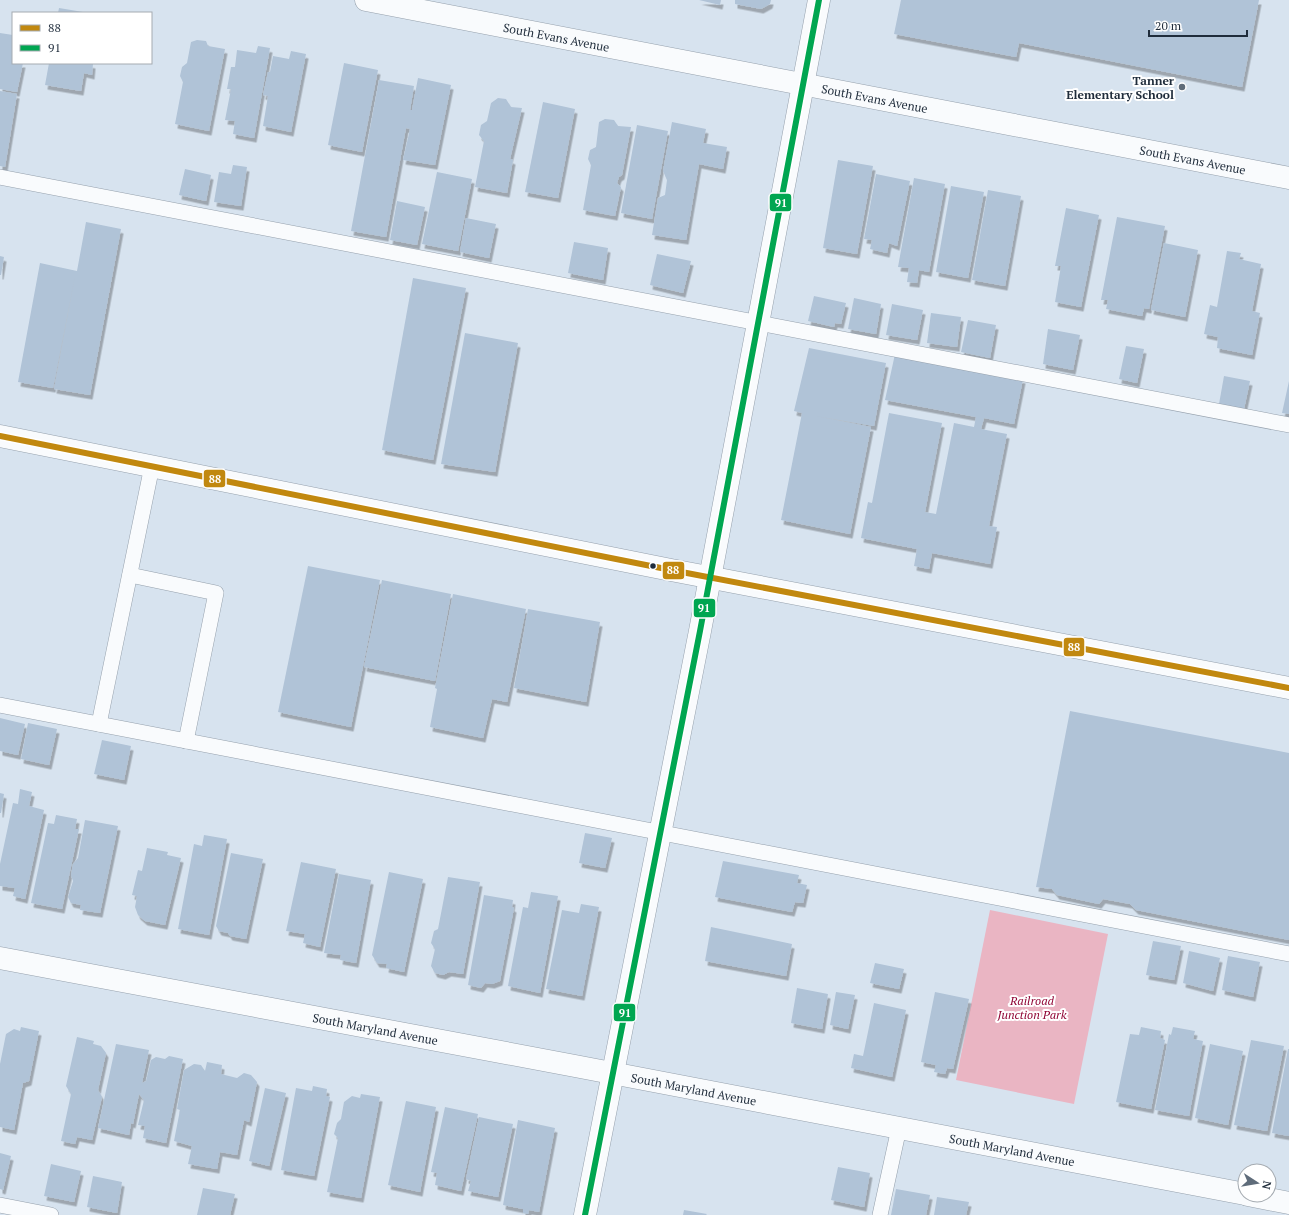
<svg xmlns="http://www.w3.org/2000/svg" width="1289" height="1215" viewBox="0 0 1289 1215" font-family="'PT Serif',serif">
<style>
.green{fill:#eab5c3}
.building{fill:#b0c3d7;filter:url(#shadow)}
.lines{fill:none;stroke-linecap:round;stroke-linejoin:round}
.lane-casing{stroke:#95a0ac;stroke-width:16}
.street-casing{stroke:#95a0ac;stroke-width:23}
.secondary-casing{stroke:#95a0ac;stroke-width:23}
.lane{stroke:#f9fbfd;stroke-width:15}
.street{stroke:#f9fbfd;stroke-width:22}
.secondary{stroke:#f9fbfd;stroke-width:22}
.bus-1-casing{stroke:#fff;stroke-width:9}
.bus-2-casing{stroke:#fff;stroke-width:9}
.bus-1{stroke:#c1880f;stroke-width:6}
.bus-2{stroke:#00a651;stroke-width:6}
.poi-dot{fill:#5f6c7a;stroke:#fff;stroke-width:1.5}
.bus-dot{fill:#1f2c3b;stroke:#fff;stroke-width:1.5}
.labels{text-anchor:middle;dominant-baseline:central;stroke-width:4;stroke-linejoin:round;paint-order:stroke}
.street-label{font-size:12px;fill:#1f2c3b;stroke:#fff}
.poi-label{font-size:12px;font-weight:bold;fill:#1f2c3b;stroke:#fff;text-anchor:end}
.park-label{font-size:12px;font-style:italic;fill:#910736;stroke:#fff}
.line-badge{stroke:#fff;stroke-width:1.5}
.badge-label{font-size:11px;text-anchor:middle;font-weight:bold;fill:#fff}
</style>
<defs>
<filter id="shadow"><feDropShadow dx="2.5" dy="4.5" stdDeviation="0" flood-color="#0004"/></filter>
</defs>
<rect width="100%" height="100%" fill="#d7e3ef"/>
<!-- green -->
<polygon class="green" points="990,910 1108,934 1074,1104 956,1080"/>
<!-- building -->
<g class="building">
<polygon points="699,0 721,0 720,5"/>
<polygon points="735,0 771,0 770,4 761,9 735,4"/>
<polygon points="901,0 1259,0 1242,87 1019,43 1016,57 894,34"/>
<polygon points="59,8 83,12 83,13 58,13"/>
<polygon points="0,33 13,35 13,63 23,63 17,92 0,89"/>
<polygon points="197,40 206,41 208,46 225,49 209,131 175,124 183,82 180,76 182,67 187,63 191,42"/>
<polygon points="258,46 270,48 254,138 233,134 235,121 225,120 231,89 227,89 231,67 235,67 237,50 256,53"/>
<polygon points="291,51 306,54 291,132 263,126 268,96 263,95 268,72 270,72 273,56 289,59"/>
<polygon points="49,63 87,63 93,64 92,75 84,73 81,91 45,85"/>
<polygon points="344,63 378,70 362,152 328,145"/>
<polygon points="418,78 451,85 435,165 403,160 410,129 406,128 386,237 351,231 379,80 414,86 410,110 412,110"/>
<polygon points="0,91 17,94 5,167 0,166"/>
<polygon points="498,98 506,99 511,107 522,108 510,159 513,160 507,193 475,187 484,141 479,135 481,125 487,121 491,103"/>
<polygon points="543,102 575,109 558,198 525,192"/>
<polygon points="605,119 614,120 618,126 631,127 622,175 619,177 617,183 621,187 615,216 583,210 591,165 588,159 590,150 596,147 599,122"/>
<polygon points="672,122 706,129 703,143 727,147 723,169 699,164 686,240 652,235 658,198 665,195 667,180 663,171"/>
<polygon points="637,125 668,131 652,219 621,213"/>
<polygon points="838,160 873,166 857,254 823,248"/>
<polygon points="233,165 247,167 241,206 214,202 219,172 231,174"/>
<polygon points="185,169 211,175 206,201 179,195"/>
<polygon points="437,172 472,179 458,251 422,244"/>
<polygon points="876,174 910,181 897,246 889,243 887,253 870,249 872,240 864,239"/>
<polygon points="914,178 945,184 929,272 919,270 917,283 907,282 909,268 898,267"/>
<polygon points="951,186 984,192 968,278 936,272"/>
<polygon points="988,190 1021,196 1005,286 972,280"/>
<polygon points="397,201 425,207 417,245 390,240"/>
<polygon points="1066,208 1099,215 1081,307 1055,302 1061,266 1055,266"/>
<polygon points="1117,217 1165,226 1149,309 1144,308 1142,316 1106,309 1108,300 1101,300"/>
<polygon points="466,218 496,224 489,258 460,252"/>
<polygon points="86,222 121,229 90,395 54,389 75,276 53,388 18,382 40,263 77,271"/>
<polygon points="574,242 608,248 603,280 568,273"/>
<polygon points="1164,243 1198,250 1185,317 1151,310"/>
<polygon points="1227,251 1241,253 1239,259 1261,264 1252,311 1260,313 1252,355 1217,348 1218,337 1204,334 1210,305 1217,307"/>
<polygon points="657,254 691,261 683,293 650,285"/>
<polygon points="0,256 4,257 1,275 0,275"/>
<polygon points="413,278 466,288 433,460 382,450"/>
<polygon points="814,296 846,303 841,324 835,323 834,327 808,321"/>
<polygon points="854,298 881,304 876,334 848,329"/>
<polygon points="892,304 923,310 917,340 886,335"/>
<polygon points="931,313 961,317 957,347 927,343"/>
<polygon points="968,320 996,325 990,358 961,352"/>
<polygon points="1048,329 1080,335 1073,370 1043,364"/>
<polygon points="465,333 518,343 495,472 441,464"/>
<polygon points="1126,346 1144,349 1137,383 1119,379"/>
<polygon points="809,348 886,363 874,426 816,416 871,427 850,534 781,520 802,413 794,411"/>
<polygon points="895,354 1023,379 1014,424 984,418 981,429 1007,434 989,526 997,527 990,564 932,553 929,569 914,566 917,549 861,538 868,502 872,503 889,413 942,423 925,512 936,514 954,423 974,427 976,417 885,400"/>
<polygon points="1224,376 1250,381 1244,409 1219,404"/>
<polygon points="1289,381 1289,414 1282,413"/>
<polygon points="308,566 380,580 351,727 278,712"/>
<polygon points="382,580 451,594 435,681 364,667"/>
<polygon points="453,594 526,609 507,702 492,699 483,738 430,727 437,689 435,688"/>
<polygon points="528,609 600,622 586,702 514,688"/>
<polygon points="1070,711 1289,753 1289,940 1136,910 1130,904 1103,899 1099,904 1057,895 1052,889 1036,887"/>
<polygon points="0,718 25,724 18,755 0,751"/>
<polygon points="28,723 57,729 49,765 21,759"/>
<polygon points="102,740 131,746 124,780 94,774"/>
<polygon points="20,789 32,792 29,806 44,810 25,899 13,896 15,888 0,886 0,864 13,803 18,804"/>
<polygon points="0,793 4,794 1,813 0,813"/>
<polygon points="56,815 77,819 75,829 79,829 62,909 31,903 48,823 54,824"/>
<polygon points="85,820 118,826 100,913 80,910 81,905 71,903 68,897 73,881 71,875 73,864 78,858"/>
<polygon points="585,833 612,838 605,868 579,863"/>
<polygon points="204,835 227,839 209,935 178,929 194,844 202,846"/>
<polygon points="147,848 168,852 167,855 181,858 165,925 145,921 138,915 135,907 137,896 132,895 138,870 142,871"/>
<polygon points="231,853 263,859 246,939 230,936 228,933 219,931 216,926"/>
<polygon points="723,861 799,875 797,883 807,885 803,903 795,902 792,912 715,897"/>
<polygon points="301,862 336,869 320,947 303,943 305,934 286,931"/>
<polygon points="389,872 423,879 404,972 386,968 387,964 377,963 372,955"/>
<polygon points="339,874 371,880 356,963 340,960 341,955 324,953"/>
<polygon points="448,877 480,882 463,974 449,972 443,975 435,973 431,966 435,949 431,943 434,931 438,929"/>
<polygon points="531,892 558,896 540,993 508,986 523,907 528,908"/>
<polygon points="484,895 513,900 512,907 514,908 500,981 492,984 485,983 481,988 468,985"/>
<polygon points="581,904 599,907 582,996 546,989 562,910 579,913"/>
<polygon points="711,927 792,944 786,976 705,961"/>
<polygon points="1153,941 1181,946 1174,980 1146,975"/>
<polygon points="1189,951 1220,958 1213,991 1183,983"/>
<polygon points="1228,956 1260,962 1253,997 1222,990"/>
<polygon points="875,963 904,969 899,989 870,983"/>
<polygon points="797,988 828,994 822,1029 791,1023"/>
<polygon points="836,992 855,995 848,1029 830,1025"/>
<polygon points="935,992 969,999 953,1069 947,1068 945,1074 934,1072 936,1065 921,1062"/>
<polygon points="874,1003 906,1010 892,1077 851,1068 854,1054 863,1056"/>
<polygon points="21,1027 39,1031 29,1081 23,1083 14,1130 0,1127 0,1064 6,1034 14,1029 20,1031"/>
<polygon points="1141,1027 1161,1031 1160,1038 1165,1040 1151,1109 1116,1102 1130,1034 1139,1035"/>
<polygon points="1173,1027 1195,1031 1193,1039 1203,1041 1189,1116 1155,1110 1169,1034 1171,1035"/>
<polygon points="77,1037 94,1041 93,1044 101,1046 106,1053 98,1090 102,1097 92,1140 77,1137 75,1144 61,1141 71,1094 66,1086"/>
<polygon points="1251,1040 1284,1046 1267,1131 1234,1125"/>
<polygon points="116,1044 149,1050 142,1083 146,1081 151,1060 156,1057 165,1059 169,1056 183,1059 166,1143 143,1138 145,1126 138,1125 144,1100 139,1094 133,1124 131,1123 129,1135 98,1128"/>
<polygon points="1210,1044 1243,1051 1228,1125 1195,1118"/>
<polygon points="1288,1049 1289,1049 1289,1136 1272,1133"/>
<polygon points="207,1062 222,1065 221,1074 237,1078 244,1073 251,1075 257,1082 249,1122 244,1120 237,1155 220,1152 217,1169 188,1164 192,1146 174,1141 180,1110 177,1109 184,1070 194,1064 201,1065 205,1071"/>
<polygon points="313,1086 327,1089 326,1096 330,1097 314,1176 281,1170 296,1088 312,1091"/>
<polygon points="265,1088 286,1093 269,1166 249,1161"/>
<polygon points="361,1094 380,1097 361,1198 327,1192 338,1138 334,1134 337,1123 341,1119 344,1102 352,1096 360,1098"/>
<polygon points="406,1101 436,1107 420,1192 388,1185"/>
<polygon points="445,1107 478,1114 461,1191 435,1185 437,1173 431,1172"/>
<polygon points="479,1117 513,1124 498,1197 468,1191 471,1181 466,1179"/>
<polygon points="518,1120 555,1128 539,1212 529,1210 528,1214 523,1213 523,1209 503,1205"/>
<polygon points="0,1153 11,1156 3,1190 0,1189"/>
<polygon points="51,1164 81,1171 74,1202 44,1196"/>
<polygon points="838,1167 870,1173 864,1207 831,1200"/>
<polygon points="93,1176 122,1182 117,1213 87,1207"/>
<polygon points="203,1188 235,1194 230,1215 197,1215"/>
<polygon points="896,1189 930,1195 926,1215 891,1215"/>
<polygon points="937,1197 969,1202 966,1215 934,1215"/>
<polygon points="684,1210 707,1214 706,1215 683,1215"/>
</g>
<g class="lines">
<defs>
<g id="lane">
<polyline points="0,177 1289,425"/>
<polyline points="130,575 216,593 186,741"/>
<polyline points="0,705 1289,954"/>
<polyline points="99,724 152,466"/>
<polyline points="0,1205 51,1215"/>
<polyline points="880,1215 899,1128"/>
</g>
<g id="street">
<path id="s1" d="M366,0L1289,178"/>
<path id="s2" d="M0,958L575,1066L1245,1194"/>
<polyline points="1248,1195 1289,1203"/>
<polyline points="585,1215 700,631 819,0"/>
</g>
<polyline id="secondary" points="0,436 671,570 1289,688"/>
</defs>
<!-- lane casing -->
<use href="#lane" class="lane-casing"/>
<!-- street casing -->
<use href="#street" class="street-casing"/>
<!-- secondary casing -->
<use href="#secondary" class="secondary-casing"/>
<!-- lane -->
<use href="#lane" class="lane"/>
<!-- street -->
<use href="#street" class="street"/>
<!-- secondary -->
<use href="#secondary" class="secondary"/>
<defs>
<polyline id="bus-1" points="0,436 671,570 1289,688"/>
<polyline id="bus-2" points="585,1215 700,631 819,0"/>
</defs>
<!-- bus-1 casing -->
<use href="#bus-1" class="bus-1-casing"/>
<!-- bus-2 casing -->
<use href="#bus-2" class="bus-2-casing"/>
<!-- bus-1 -->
<use href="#bus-1" class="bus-1"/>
<!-- bus-2 -->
<use href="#bus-2" class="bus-2"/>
</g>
<!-- markers -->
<circle class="poi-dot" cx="1182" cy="87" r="4"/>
<circle class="bus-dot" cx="653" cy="566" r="3.5"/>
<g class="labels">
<!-- street labels -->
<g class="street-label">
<text stroke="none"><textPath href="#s1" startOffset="194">South Evans Avenue</textPath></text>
<text stroke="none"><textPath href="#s1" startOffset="518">South Evans Avenue</textPath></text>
<text stroke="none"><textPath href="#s1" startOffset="842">South Evans Avenue</textPath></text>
<text stroke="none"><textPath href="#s2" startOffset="382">South Maryland Avenue</textPath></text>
<text stroke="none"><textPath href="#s2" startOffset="706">South Maryland Avenue</textPath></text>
<text stroke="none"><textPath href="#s2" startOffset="1030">South Maryland Avenue</textPath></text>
</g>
<!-- poi labels -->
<g class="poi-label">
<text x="1174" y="80">Tanner<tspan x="1174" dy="14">Elementary School</tspan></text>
</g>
<!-- park labels -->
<g class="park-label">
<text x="1032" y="1000">Railroad<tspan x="1032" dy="14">Junction Park</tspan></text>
</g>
</g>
<g class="line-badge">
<rect x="769" y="193" width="23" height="19" rx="4" fill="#00a651"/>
<rect x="203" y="469" width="23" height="19" rx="4" fill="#c1880f"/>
<rect x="662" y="561" width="23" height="19" rx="4" fill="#c1880f"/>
<rect x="693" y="598" width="23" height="20" rx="4" fill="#00a651"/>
<rect x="1063" y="637" width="22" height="20" rx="4" fill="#c1880f"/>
<rect x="613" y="1003" width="23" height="19" rx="4" fill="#00a651"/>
</g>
<g class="badge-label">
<text x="781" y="207">91</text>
<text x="215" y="483">88</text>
<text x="673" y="574">88</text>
<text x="704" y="612">91</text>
<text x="1074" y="651">88</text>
<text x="625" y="1017">91</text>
</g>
<!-- legend -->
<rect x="12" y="12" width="140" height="52" fill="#ffffff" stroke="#a5abb1"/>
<rect x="20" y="25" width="20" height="6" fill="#c1880f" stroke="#a5abb1"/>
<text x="48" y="32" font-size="12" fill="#1f2c3b">88</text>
<rect x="20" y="45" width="20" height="6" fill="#00a651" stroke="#a5abb1"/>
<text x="48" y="52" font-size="12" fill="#1f2c3b">91</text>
<!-- north arrow -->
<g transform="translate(1257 1183) rotate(102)"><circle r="19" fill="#ffffff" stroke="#a5abb1"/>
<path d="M0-3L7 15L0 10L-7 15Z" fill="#5f6c7a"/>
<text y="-6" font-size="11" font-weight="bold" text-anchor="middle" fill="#1f2c3b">N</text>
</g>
<!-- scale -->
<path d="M1149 30v6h98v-6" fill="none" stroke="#1f2c3b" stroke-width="2"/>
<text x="1155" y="30" font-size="12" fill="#1f2c3b" stroke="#ffffff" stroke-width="3" paint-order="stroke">20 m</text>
</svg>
